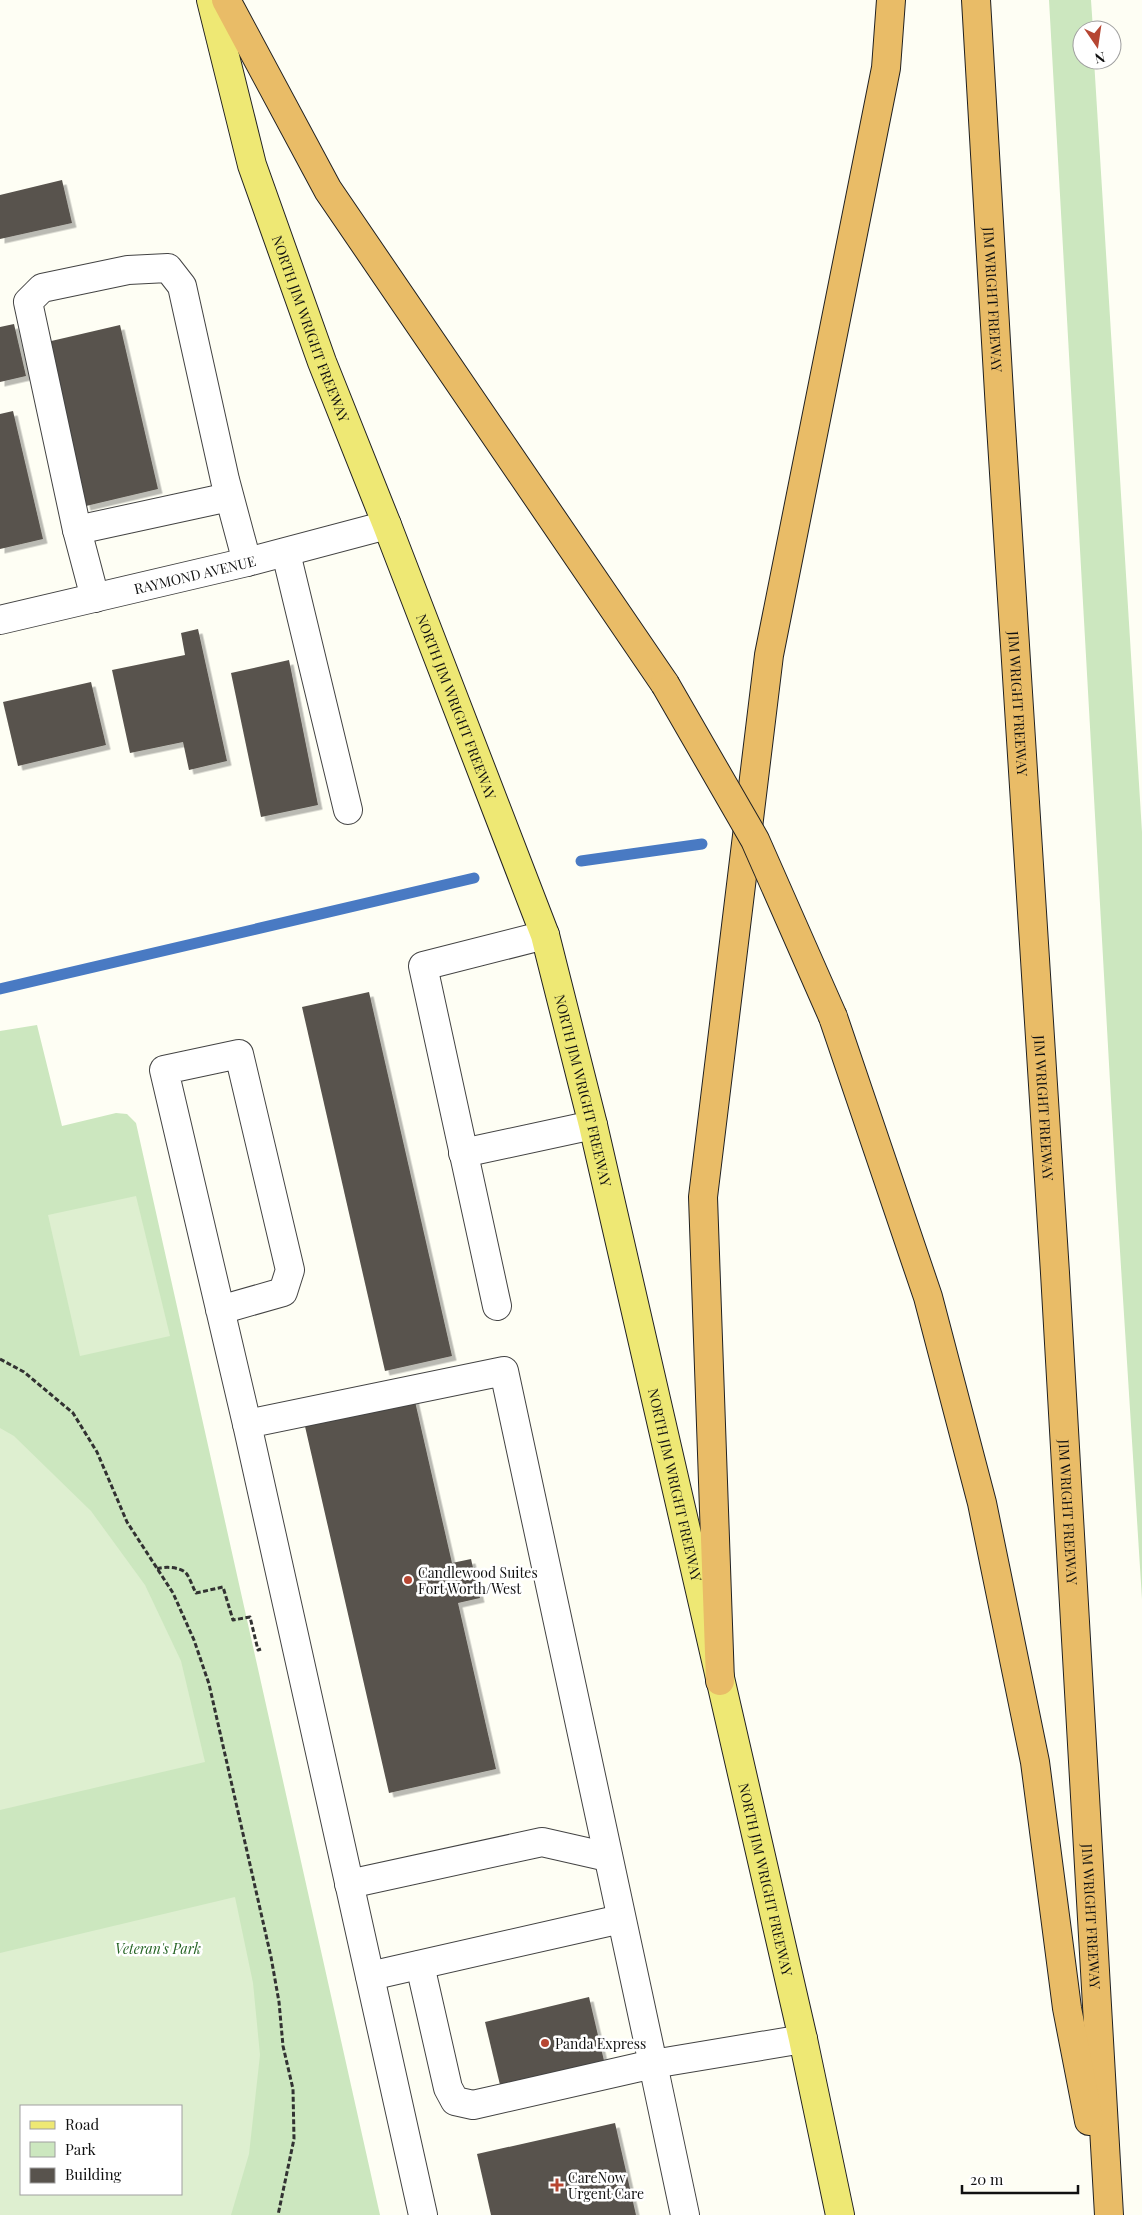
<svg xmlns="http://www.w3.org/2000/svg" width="1142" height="2215" viewBox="0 0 1142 2215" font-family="'Playfair Display',serif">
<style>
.green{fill:#cce7bf;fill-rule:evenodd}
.pitch{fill:#deefd0;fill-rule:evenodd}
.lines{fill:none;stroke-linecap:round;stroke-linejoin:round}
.stream{stroke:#497ac3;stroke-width:11}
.building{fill:#58534d;filter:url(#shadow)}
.minor-casing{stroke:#434343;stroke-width:30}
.major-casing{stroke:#212121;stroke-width:30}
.highway-casing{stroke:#212121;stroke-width:30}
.path{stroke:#323232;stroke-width:3;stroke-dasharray:5 2.5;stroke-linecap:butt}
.minor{stroke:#fff;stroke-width:28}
.major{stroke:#eee874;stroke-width:28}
.highway{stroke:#e9bc67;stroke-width:28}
.highway-bridge-casing{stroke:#212121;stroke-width:30;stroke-linecap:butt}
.highway-bridge{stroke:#e9bc67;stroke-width:28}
.poi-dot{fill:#b64632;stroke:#fff;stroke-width:2}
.labels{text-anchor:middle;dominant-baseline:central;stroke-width:5;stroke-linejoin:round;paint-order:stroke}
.street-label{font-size:14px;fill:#101010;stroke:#fff}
.poi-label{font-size:14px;fill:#101010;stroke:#fff;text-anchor:start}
.park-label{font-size:14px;font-style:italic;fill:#256424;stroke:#fff}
</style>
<defs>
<filter id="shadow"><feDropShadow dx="4.5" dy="4.5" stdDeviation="0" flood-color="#0004"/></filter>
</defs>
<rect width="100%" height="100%" fill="#fefef4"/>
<!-- green -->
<g class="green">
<polygon points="1049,0 1091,0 1093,30 1082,30 1082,60 1094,60 1142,832 1142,1599 1116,1188"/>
<path d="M37,1025L62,1126L116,1113L127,1114L136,1123L380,2215H0V1031ZM21,2106H181V2194H21Z"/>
</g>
<!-- pitch -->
<g class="pitch">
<polygon points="136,1196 170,1336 80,1356 48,1215"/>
<polygon points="0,1428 14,1436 91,1511 145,1585 181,1661 205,1762 0,1810"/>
<path d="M235,1897L253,1983L260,2055L249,2154L231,2215H0V1953ZM181,2106V2194H21V2106Z"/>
</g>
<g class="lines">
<!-- stream -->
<g class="stream">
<polyline points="581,861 702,844"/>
<polyline points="0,989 474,878"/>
</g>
</g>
<!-- building -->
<g class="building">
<polygon points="62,180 72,223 0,239 0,195"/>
<polygon points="14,324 26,376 0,382 0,327"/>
<polygon points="120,325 158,489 86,506 47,342"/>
<polygon points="13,411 43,539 0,549 0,414"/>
<polygon points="198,629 227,761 189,770 183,742 130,753 112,670 185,655 181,633"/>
<polygon points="289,660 318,805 261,817 231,673"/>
<polygon points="91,682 106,745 18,766 3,702"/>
<polygon points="369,992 452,1356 385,1371 302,1007"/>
<polygon points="414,1397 452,1563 471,1559 480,1598 458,1603 496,1769 389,1793 304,1422"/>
<polygon points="589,1997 605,2065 501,2089 485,2022"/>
<polygon points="615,2123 636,2215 491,2215 477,2154"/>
</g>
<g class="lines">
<defs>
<g id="minor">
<polyline points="77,530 229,497"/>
<polyline points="286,553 348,810"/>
<polyline points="95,598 77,530 28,302 42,288 128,270 168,268 182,286 225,480 247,562"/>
<path id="s1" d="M0,620L247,562L387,525"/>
<polyline points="463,1153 593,1125"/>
<polyline points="497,1306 423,966 545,935"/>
<polyline points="220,1310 283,1292 290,1270 239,1054 164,1070 247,1424"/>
<polyline points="349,1884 542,1842 608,1857"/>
<polyline points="420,1965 448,2088 455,2101 473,2105 653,2064 685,2215"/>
<polyline points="370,1976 621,1919"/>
<polyline points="423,2215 247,1424 504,1371 653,2064 803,2039"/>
</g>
<g id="major">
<path id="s2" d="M211,0L252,165L322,362L387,525L545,935L593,1125L803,2039L840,2215"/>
</g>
<g id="highway">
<polyline points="226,0 328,190 665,684"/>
<path id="s3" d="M976,0L1000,410L1055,1273L1109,2215"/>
<polyline points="833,1017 928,1297 982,1503 1035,1762 1067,2008 1089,2121"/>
<polyline points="720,1681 703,1197 769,655 886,68 891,0"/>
</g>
</defs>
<!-- minor casing -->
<use href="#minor" class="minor-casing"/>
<!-- major casing -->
<use href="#major" class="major-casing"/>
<!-- highway casing -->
<use href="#highway" class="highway-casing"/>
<!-- path -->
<g class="path">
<polyline points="0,1359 24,1372 73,1413 97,1452 127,1522 173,1593 194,1640 209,1684 271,1957 279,2002 283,2046 293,2089 294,2139 278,2215"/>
<path d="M157,1569C165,1566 180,1567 186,1573C190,1578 193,1588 196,1593L223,1587L233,1620L250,1617L258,1650L261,1649"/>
</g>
<!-- minor -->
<use href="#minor" class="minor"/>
<!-- major -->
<use href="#major" class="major"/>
<!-- highway -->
<use href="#highway" class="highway"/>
<defs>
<polyline id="highway-bridge" points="665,684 755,840 833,1017"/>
</defs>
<!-- highway-bridge casing -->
<use href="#highway-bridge" class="highway-bridge-casing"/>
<!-- highway-bridge -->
<use href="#highway-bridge" class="highway-bridge"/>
</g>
<!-- markers -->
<g class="poi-dot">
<circle cx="408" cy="1580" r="5"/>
<circle cx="545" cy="2043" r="5"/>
<path d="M554.5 2177.5h5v5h5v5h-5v5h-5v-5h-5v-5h5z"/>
</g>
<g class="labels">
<!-- street labels -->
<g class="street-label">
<text stroke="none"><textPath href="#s3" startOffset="300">JIM WRIGHT FREEWAY</textPath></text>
<text stroke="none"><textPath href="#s2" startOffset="344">NORTH JIM WRIGHT FREEWAY</textPath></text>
<text stroke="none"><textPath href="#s1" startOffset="200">RAYMOND AVENUE</textPath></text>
<text stroke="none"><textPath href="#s3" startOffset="705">JIM WRIGHT FREEWAY</textPath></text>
<text stroke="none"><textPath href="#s2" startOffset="749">NORTH JIM WRIGHT FREEWAY</textPath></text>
<text stroke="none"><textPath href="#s2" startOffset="1154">NORTH JIM WRIGHT FREEWAY</textPath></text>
<text stroke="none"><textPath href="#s3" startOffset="1110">JIM WRIGHT FREEWAY</textPath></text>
<text stroke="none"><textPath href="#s2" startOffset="1559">NORTH JIM WRIGHT FREEWAY</textPath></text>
<text stroke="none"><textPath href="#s3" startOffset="1515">JIM WRIGHT FREEWAY</textPath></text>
<text stroke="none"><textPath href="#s2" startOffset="1964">NORTH JIM WRIGHT FREEWAY</textPath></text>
<text stroke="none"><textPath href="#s3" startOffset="1920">JIM WRIGHT FREEWAY</textPath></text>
</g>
<!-- poi labels -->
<g class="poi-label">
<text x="418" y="1572">Candlewood Suites<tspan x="418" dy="16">Fort Worth/West</tspan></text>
<text x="555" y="2043">Panda Express</text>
<text x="568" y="2177">CareNow<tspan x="568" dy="16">Urgent Care</tspan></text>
</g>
<!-- park labels -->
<g class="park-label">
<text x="158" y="1948">Veteran's Park</text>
</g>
</g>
<!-- legend -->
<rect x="20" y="2105" width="162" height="90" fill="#ffffff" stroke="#9f9f9f"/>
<rect x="30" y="2121" width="25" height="8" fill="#eee874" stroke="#9f9f9f"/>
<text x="65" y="2130" font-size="15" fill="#101010">Road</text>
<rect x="30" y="2142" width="25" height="15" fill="#cce7bf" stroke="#9f9f9f"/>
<text x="65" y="2155" font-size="15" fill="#101010">Park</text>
<rect x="30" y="2168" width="25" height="15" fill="#58534d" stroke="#9f9f9f"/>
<text x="65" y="2180" font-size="15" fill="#101010">Building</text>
<!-- north arrow -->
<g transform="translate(1097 45) rotate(167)"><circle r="24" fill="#ffffff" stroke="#9f9f9f"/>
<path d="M0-4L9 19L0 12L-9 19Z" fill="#b64632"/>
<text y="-8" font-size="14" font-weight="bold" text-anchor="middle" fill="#101010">N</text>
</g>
<!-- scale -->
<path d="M962 2185v8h116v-8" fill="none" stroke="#101010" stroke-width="2.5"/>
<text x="970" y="2185" font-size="15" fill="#101010" stroke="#ffffff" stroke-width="4" paint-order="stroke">20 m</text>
</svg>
